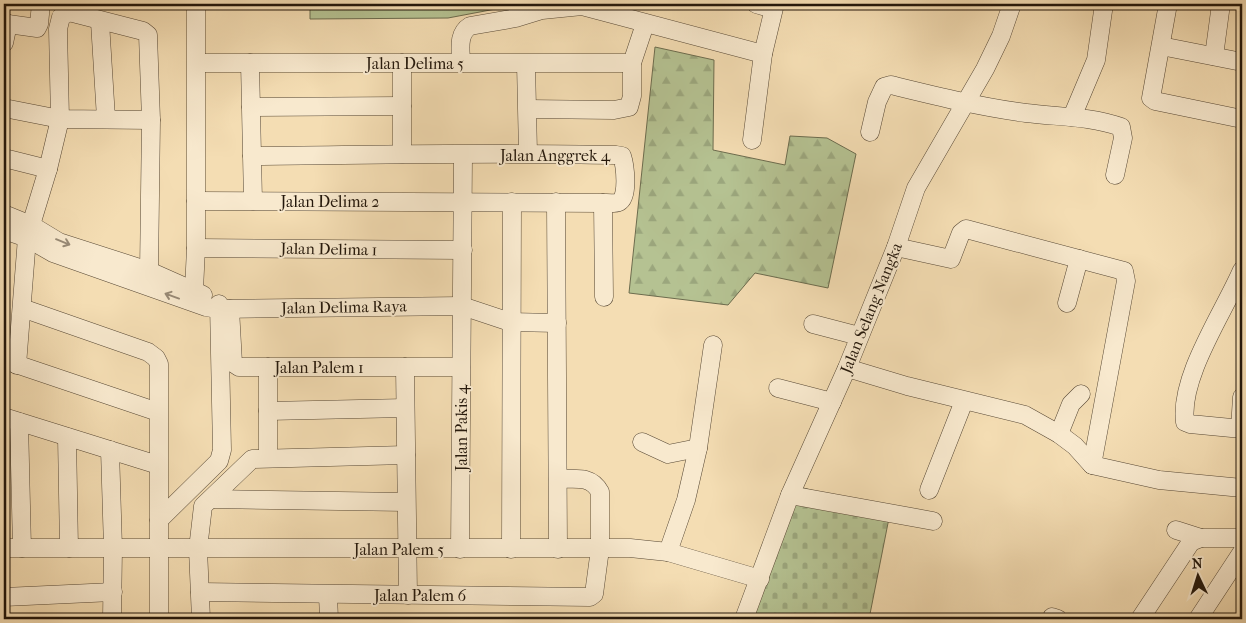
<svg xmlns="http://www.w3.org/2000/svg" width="1246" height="623" viewBox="0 0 1246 623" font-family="'IM FELL French Canon',serif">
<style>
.grass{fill:#b5c292;stroke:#6c6c4e}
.forest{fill:url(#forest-firs);stroke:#6c6c4e}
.cemetery{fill:url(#cemetery-stones);stroke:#6c6c4e}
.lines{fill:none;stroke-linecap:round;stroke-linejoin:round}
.minor-casing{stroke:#574835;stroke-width:19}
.minor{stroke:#f8e9ce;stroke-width:18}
.oneway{stroke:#988a76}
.labels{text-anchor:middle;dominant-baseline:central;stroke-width:4;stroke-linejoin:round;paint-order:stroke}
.street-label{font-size:16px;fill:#23170b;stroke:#f8e9ce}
</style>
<defs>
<pattern id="forest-firs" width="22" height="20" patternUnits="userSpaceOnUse" patternTransform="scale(1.25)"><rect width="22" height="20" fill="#b5c292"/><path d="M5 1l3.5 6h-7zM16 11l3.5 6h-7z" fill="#9ba67d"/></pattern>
<pattern id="cemetery-stones" width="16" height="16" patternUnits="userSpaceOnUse" patternTransform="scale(1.25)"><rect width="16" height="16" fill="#b5c292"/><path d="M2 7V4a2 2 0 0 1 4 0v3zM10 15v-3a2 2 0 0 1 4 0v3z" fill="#9ba67d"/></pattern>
</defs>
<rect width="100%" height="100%" fill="#f4ddb3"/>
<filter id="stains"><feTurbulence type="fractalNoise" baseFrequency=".004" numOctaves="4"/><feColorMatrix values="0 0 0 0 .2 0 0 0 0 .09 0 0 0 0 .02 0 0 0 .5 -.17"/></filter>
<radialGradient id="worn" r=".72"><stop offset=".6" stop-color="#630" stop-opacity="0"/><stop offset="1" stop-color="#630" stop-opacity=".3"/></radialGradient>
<!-- grass -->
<polygon class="grass" points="310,4 522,4 448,18 310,19"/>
<!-- forest -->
<polygon class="forest" points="655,47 714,60 713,150 785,165 790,136 827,138 856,154 828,288 755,273 728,305 629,293"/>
<!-- cemetery -->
<polygon class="cemetery" points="800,487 890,513 869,619 753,619"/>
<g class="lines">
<defs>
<g id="minor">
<polyline points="756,4 773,9"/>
<polyline points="1168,4 1151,98 1155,101 1242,119"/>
<polyline points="4,22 8,24 4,43"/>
<polyline points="100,22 106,118"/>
<polyline points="8,24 37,28 39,24 41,4"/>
<polyline points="1161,46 1242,62"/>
<polyline points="1214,56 1221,4"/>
<polyline points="198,63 632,63"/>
<polyline points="250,63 253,201"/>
<polyline points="402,63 402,154"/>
<path d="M461,63C461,50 457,34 470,26L516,18L542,10L582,6L763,54"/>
<polyline points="526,64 528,153"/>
<polyline points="251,107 402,106"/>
<polyline points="4,108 60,119 151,120"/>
<polyline points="528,109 614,110 629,107 632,96 632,63 645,24"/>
<polyline points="1072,117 1096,60 1104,4"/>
<path d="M870,132L877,102L884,87L891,85C936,96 980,107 1026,113C1058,117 1090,116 1121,127L1123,138L1115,175"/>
<polyline points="752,140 763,54 775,4"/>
<polyline points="4,158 48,169"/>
<path d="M196,201L603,203C607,203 615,204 619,202C629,197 625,165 622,156L616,155C495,152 373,155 252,156"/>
<polyline points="556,202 558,549"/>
<polyline points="603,203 604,297"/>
<polyline points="4,214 31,225 59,242 149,271 203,295"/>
<polyline points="4,230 27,238 53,253 206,307 218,309 462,306 510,322 557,323"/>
<polyline points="896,247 951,259 961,233 966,229 1124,271 1126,281 1092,465"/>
<polyline points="196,248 463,250"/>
<path d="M1242,270C1224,312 1179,377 1185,422L1190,424L1242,429"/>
<polyline points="194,290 196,248 196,4"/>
<polyline points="1067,303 1079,259"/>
<polyline points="22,308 148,352 156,358 159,364 159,619"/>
<polyline points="230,309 233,363 239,367 461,367"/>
<polyline points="813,324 859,336"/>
<polyline points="4,360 158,412"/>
<polyline points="17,365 27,238 48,169 60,119 58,29 61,17 69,12 143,31 148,35 151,120 149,271"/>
<polyline points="268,367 268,457"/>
<polyline points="405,367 408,595"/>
<polyline points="847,368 907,386 1025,415 1059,434 1075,446 1092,465 1159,480 1242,488"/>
<polyline points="778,388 832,402"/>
<polyline points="268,411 405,408"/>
<polyline points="4,417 158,465"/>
<polyline points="19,422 22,548"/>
<polyline points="1240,429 1242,397"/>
<polyline points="1059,434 1071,404 1081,394"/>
<polyline points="67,437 69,548"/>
<polyline points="642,442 668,454 698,448"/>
<polyline points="110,450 113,548 112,619"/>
<polyline points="929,490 964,401"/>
<polyline points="790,495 933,521"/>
<polyline points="212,499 406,502"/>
<polyline points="159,520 219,461 222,450 219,304"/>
<polyline points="1176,530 1201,538"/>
<polyline points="4,548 630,548 668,552 760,579"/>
<polyline points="460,549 463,156"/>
<polyline points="511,549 512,202"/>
<polyline points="668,552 686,500 698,448 713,345"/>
<path d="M200,592L590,597L594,594L600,549V492C591,475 575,479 558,479"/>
<polyline points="328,595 329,619"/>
<polyline points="4,597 113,592"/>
<polyline points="1052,617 1058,619"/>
<polyline points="201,619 198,549 203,506 252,459 406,455"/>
<polyline points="744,619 790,495 847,368 896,247 916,188 985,69 1001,36 1012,4"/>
<polyline points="1140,619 1191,542 1201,538 1242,538"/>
<polyline points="1198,619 1242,552"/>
</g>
</defs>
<!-- minor casing -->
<use href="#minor" class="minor-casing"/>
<!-- minor -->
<use href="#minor" class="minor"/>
</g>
<!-- one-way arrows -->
<defs><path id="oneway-shaft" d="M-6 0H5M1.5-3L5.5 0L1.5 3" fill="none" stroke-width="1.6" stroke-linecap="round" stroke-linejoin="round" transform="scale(1.25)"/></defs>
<g class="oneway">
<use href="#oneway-shaft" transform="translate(63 242) rotate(22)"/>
<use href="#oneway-shaft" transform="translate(172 296) rotate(-160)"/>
</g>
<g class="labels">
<!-- street labels -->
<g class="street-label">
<text x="415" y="63">Jalan Delima 5</text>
<text x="555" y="155">Jalan Anggrek 4</text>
<text x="330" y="201">Jalan Delima 2</text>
<text transform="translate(329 249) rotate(1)">Jalan Delima 1</text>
<text transform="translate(344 307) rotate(-1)">Jalan Delima Raya</text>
<text transform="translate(871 308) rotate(-68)">Jalan Selang Nangka</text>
<text x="319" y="367">Jalan Palem 1</text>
<text transform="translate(461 428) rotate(-90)">Jalan Pakis 4</text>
<text x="399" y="549">Jalan Palem 5</text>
<text x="420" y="595">Jalan Palem 6</text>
</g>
</g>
<!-- margin -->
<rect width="1246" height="623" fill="none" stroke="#f4ddb3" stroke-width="20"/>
<rect x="5" y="5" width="1236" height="613" fill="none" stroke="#23170b" stroke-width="2.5"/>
<rect x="10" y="10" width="1226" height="603" fill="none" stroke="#23170b"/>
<!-- north arrow -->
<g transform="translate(1198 576) rotate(356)" stroke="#f8e9ce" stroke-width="4" paint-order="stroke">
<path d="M0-4L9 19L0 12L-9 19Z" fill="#23170b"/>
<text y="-8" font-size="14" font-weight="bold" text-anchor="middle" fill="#23170b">N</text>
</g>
<rect width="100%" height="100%" filter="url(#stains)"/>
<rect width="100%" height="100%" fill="url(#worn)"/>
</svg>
